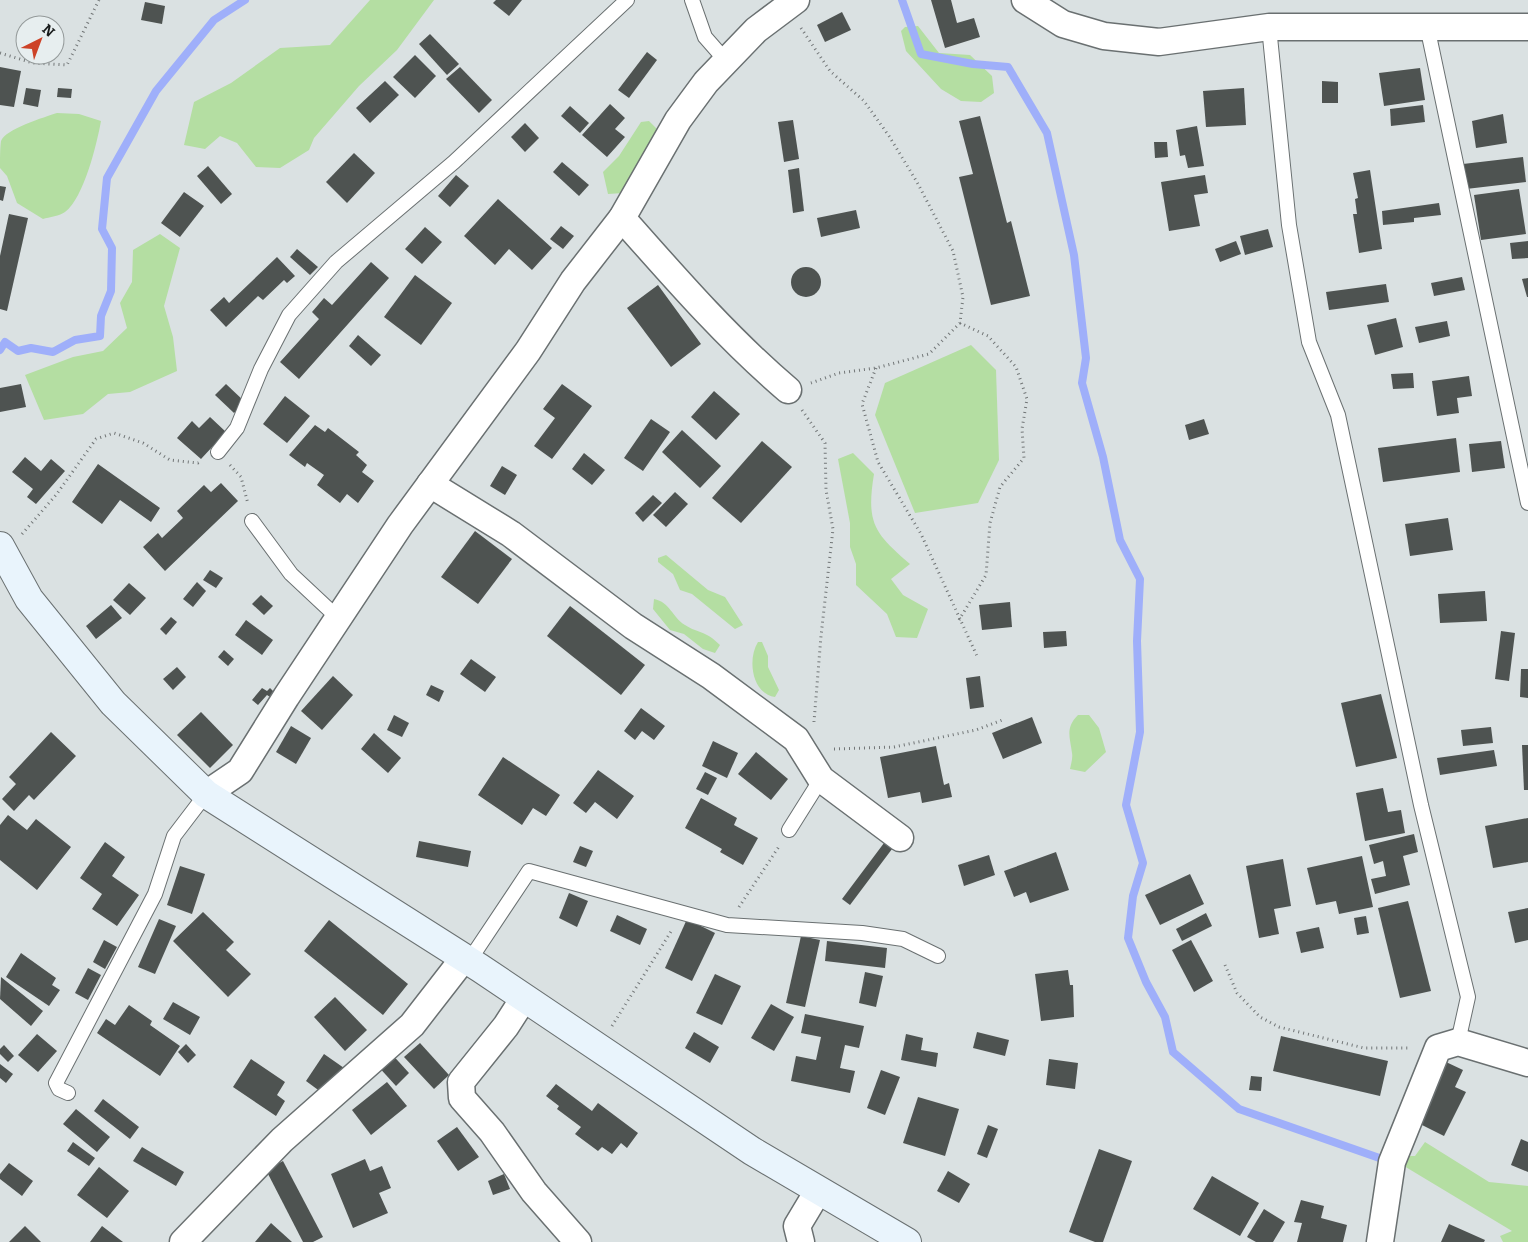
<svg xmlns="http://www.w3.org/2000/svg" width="1528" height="1242" viewBox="0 0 1528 1242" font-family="Bitter,serif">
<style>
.green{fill:#b4dea2}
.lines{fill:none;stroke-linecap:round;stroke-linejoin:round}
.stream{stroke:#9faffa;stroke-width:8}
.building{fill:#4e5351}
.lane-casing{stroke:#6a7071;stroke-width:16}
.street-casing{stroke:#6a7071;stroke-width:29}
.secondary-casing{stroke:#6a7071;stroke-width:30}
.path{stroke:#727677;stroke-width:3;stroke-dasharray:1 4;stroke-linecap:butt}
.lane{stroke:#fff;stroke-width:14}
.street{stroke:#fff;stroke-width:26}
.secondary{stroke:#e9f4fc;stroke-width:28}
</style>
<rect width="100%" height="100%" fill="#dae1e2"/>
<!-- green -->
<g class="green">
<polygon points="370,0 434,0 397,50 359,86 314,138 309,150 280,168 256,167 237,143 220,136 205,149 184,145 194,102 231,83 280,48 330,45"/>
<polygon points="918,26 939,53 970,55 992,76 994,93 981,102 961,101 941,89 906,51 901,31 905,27"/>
<path d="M57,113L79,114L101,121C97,143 84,198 65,212C60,216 49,217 43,219L17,203L7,176L0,168C0,160 0,148 1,141C5,129 45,117 57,113Z"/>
<polygon points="649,121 661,133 623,193 608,194 603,172 619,156 641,122"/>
<polygon points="160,234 180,248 164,306 173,337 177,371 130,392 108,394 83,414 44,420 25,375 73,357 103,351 127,328 120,303 132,282 133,250"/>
<polygon points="971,345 996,370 999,460 978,503 915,513 875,415 885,383"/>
<path d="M853,453L874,474C866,523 874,533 910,564L891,579L903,595L928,609L917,638L896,637L887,614L856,585V564L850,547V523L838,459Z"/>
<polygon points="666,555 708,590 725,597 743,625 735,629 692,594 680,590 673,574 658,562 658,558"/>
<path d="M654,599C670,602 672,617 685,625C699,634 705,630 720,645L715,653L703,649L684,634L670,630L653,609Z"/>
<path d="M758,642H762L768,656V667L779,690L775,697C752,694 747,659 758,642Z"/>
<path d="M1078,715H1089L1099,728L1106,752L1085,772L1070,769C1071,764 1073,758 1072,753C1070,737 1065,728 1078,715Z"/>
<polygon points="1425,1142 1489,1182 1528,1186 1528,1242 1503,1242 1500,1236 1512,1231 1404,1166 1407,1156 1415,1156"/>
</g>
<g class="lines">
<!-- stream -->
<g class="stream">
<polyline points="902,0 921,54 973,64 1008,67 1047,133 1074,255 1086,358 1082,383 1103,457 1120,540 1140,579 1137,641 1140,732 1126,805 1143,863 1133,896 1128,938 1146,982 1165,1017 1173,1052 1239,1109 1388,1161"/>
<polyline points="0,350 5,342 18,351 31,348 53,352 75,340 100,336 101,316 111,291 112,248 102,229 107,178 156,91 214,20 245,0"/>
</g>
</g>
<!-- building -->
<g class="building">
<polygon points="496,0 522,0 509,16 493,3"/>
<polygon points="931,0 951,0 957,23 974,18 980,37 945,48"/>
<polygon points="145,2 165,6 162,24 141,20"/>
<polygon points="842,12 851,30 825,42 817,25"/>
<polygon points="430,34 459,64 447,75 419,44"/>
<polygon points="647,52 657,60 629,98 618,90"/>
<polygon points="415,55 436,76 415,98 393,77"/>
<polygon points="0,67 21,71 14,107 0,105"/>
<polygon points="460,67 492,100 479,113 446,79"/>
<polygon points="1420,68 1425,100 1384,106 1379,73"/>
<polygon points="385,81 399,95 370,123 356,108"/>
<polygon points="1322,81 1338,82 1338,103 1322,103"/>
<polygon points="26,88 41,90 38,107 23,104"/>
<polygon points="58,88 72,89 71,98 57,97"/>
<polygon points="1244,88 1246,125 1206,127 1203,91"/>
<polygon points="610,104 625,118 615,129 625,137 607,157 582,135"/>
<polygon points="1423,105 1425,122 1391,126 1390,109"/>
<polygon points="570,106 589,123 580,133 561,116"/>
<polygon points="1503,114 1507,143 1476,148 1472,121"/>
<polygon points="980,116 1007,223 1011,221 1030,296 991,305 959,177 973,174 959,121"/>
<polygon points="793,120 799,159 784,162 778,122"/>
<polygon points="525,123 539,138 525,152 511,137"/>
<polygon points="1197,126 1204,166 1188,168 1185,155 1180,156 1176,130"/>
<polygon points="1154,142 1167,142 1168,157 1155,158"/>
<polygon points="354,153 375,173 347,203 326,182"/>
<polygon points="1523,157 1526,182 1466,189 1463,164"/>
<polygon points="562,162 589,185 579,196 553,172"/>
<polygon points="208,166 232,194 221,204 197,176"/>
<polygon points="799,168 804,211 793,213 788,170"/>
<polygon points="1370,170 1382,249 1359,253 1353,214 1357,214 1355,199 1358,198 1353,173"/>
<polygon points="456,175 469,186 450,207 438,196"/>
<polygon points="1205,175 1208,193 1194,195 1200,226 1169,231 1161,182"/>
<polygon points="0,186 6,187 3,201 0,200"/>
<polygon points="1519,189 1526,234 1481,240 1474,195"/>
<polygon points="184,192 204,206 180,237 161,223"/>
<polygon points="498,199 552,248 532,270 509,249 495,265 464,236"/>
<polygon points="1439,203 1441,215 1414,218 1414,222 1383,225 1382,211"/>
<polygon points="856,210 860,228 821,237 817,218"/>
<polygon points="9,214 28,218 7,311 0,309 0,256"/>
<polygon points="561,226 574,236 563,249 550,239"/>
<polygon points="425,227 442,242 422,264 405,249"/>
<polygon points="1268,229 1273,247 1245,255 1240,236"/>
<polygon points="1236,241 1241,254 1220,262 1215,249"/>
<polygon points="1528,241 1528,258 1512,259 1510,243"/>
<polygon points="297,249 318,267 310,275 290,257"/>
<polygon points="277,257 295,276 287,283 284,280 263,300 258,296 226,327 210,310 224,297 229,303"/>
<polygon points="371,262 389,278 299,379 280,362 319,319 312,312 324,298 332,305"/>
<circle cx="806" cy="282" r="15"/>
<polygon points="415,275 452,303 421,345 384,317"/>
<polygon points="1462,277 1465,290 1434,296 1431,283"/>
<polygon points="1528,278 1528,297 1527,297 1522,279"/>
<polygon points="1386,284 1389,302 1329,310 1326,292"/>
<polygon points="658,285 701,344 671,367 627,308"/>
<polygon points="1396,318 1403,347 1375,355 1367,325"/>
<polygon points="1447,321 1450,336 1419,343 1415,327"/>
<polygon points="358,335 381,355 371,366 349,346"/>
<polygon points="1413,373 1414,388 1393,389 1391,374"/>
<polygon points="1469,376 1472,396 1457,398 1459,413 1437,416 1432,381"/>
<polygon points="21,384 26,407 0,412 0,388"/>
<polygon points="226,384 245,402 234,413 215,395"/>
<polygon points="562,384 592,406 552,459 534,446 555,418 543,409"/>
<polygon points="714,391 740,414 716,440 691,417"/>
<polygon points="285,396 310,416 287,443 263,424"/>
<polygon points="210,417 226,432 201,459 177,438 192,421 199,428"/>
<polygon points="651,419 670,432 643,471 624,458"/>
<polygon points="1204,419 1209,434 1189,440 1185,425"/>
<polygon points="315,425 325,432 328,428 359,452 356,455 367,465 362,472 374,481 358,503 347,494 340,503 317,485 324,475 307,463 305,467 289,455"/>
<polygon points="682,430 721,466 700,488 662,452"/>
<polygon points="1456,438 1460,472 1383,482 1378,448"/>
<polygon points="762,441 792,467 741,523 712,498"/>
<polygon points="1501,441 1505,468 1472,472 1469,444"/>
<polygon points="584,453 605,470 592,485 572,469"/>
<polygon points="25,457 41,471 51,459 65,471 36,504 27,497 33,489 12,472"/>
<polygon points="98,464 160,508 151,522 120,500 102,524 72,502"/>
<polygon points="502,466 517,475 505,495 490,486"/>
<polygon points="221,483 238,501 165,571 143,547 158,533 162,538 183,518 177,511 204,485 211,492"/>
<polygon points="675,492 688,504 666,527 653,515"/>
<polygon points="653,495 662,503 643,522 635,513"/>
<polygon points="1448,518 1453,550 1410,556 1405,524"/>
<polygon points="475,531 512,559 478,604 441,577"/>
<polygon points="210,570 223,578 216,588 203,580"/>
<polygon points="197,582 206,591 193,607 183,599"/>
<polygon points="129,583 146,598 130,615 113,600"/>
<polygon points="1485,591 1487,621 1440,623 1438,594"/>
<polygon points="261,595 273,606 264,615 252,604"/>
<polygon points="1010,602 1012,627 982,630 979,605"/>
<polygon points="111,605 122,618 96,639 86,626"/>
<polygon points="570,606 645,665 621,695 547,636"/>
<polygon points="171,617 177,622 166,635 160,629"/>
<polygon points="246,620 273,640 262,655 235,635"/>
<polygon points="1066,631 1067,646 1044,648 1043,632"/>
<polygon points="1501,631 1515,633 1509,681 1495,679"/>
<polygon points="224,650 234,659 228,666 218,657"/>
<polygon points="471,659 496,677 485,692 460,674"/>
<polygon points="177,667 186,677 173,690 163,679"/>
<polygon points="1521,669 1528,669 1528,698 1520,697"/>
<polygon points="333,676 353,695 322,730 301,711"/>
<polygon points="980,676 984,707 970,709 966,678"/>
<polygon points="431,685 444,691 439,702 426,695"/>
<polygon points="262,688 267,691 270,688 274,692 270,697 267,695 258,705 252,700"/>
<polygon points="1381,694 1397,758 1356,767 1341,703"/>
<polygon points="641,708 665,726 654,740 642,731 635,740 624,731"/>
<polygon points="201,712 233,745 210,768 177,735"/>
<polygon points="394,715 409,723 402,737 387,730"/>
<polygon points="1032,717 1042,743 1003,759 992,733"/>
<polygon points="291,726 311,738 296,764 276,752"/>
<polygon points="1491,727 1493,743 1463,746 1461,730"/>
<polygon points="51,732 76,756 34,800 29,795 14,811 2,799 16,784 9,777"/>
<polygon points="374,733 401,758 388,773 361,749"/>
<polygon points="713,741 738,753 727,778 702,766"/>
<polygon points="1522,745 1528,745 1528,790 1524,790"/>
<polygon points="936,746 944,785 949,783 952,797 922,803 920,792 888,798 880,757"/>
<polygon points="1494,750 1497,766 1440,775 1437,758"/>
<polygon points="756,752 788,779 771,800 738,774"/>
<polygon points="503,757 560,795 546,816 533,808 522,825 478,795"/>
<polygon points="598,770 634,796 617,819 595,802 586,813 573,803"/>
<polygon points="705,772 717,778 708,795 696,789"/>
<polygon points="1383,788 1388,812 1401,810 1405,833 1365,841 1356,793"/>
<polygon points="701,798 737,818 734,825 758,838 743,865 720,852 722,849 685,828"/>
<polygon points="8,815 27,830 36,819 71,847 37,890 0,860 0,825"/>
<polygon points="1528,818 1528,862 1493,868 1485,826"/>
<polygon points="1414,834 1418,852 1403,856 1410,885 1375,894 1371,879 1386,876 1383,861 1374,864 1369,845"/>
<polygon points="419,841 471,851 468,867 416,857"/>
<polygon points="105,842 125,857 112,876 139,895 117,926 92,909 102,894 80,878"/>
<polygon points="884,843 892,849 850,905 842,899"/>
<polygon points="580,846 593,851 586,867 573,862"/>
<polygon points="1056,852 1069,890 1030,903 1026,892 1014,897 1004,871"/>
<polygon points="989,855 995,875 964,886 958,865"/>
<polygon points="1362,856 1373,907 1339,914 1336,901 1316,905 1307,868"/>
<polygon points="1283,859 1291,906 1274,909 1279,934 1259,938 1246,866"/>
<polygon points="180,866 205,874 192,914 167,905"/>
<polygon points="1190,874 1204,904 1160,925 1145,895"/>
<polygon points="569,893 588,901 577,927 559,918"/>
<polygon points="1408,901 1431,991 1400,998 1378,908"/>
<polygon points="1528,908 1528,940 1515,943 1508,912"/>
<polygon points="203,912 234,942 226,950 251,974 228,997 173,941"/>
<polygon points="1206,913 1212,926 1182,941 1176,929"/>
<polygon points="617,915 647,929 640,945 610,931"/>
<polygon points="1366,916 1369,933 1357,935 1354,918"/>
<polygon points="159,919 176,926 155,974 138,967"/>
<polygon points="687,919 715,933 692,981 665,968"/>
<polygon points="329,920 408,984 383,1015 304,951"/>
<polygon points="1319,927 1324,948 1301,953 1296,932"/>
<polygon points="801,936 820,940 805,1007 786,1003"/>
<polygon points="104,940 117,947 105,969 93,962"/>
<polygon points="1191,940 1213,981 1194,992 1172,950"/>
<polygon points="827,941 887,948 885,968 825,961"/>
<polygon points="21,953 56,978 52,985 60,990 49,1006 6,977"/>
<polygon points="88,968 101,975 88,1000 75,993"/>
<polygon points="1068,970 1070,985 1073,985 1074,1017 1041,1021 1035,974"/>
<polygon points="865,972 883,976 876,1007 859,1003"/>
<polygon points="715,974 741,986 722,1025 696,1013"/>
<polygon points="1,977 43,1011 31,1026 0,999"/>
<polygon points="335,997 367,1030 345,1051 314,1017"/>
<polygon points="173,1002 200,1017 190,1035 163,1019"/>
<polygon points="771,1004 794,1017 774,1051 751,1038"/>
<polygon points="129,1005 152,1021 150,1025 180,1046 160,1076 97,1033 106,1019 115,1025"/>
<polygon points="805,1014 864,1026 859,1048 845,1045 840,1068 855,1071 850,1093 791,1081 796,1056 816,1060 821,1037 801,1033"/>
<polygon points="694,1032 719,1047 710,1063 685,1048"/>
<polygon points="977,1032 1009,1040 1005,1056 973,1048"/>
<polygon points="37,1034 57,1051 38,1072 18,1055"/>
<polygon points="906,1034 923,1038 921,1050 938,1053 936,1067 901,1060"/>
<polygon points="1281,1036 1388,1061 1380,1096 1273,1071"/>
<polygon points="420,1043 449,1075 434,1089 404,1057"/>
<polygon points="186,1044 196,1055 188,1063 178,1052"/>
<polygon points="4,1045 14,1056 8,1062 0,1054 0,1049"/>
<polygon points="389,1051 409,1073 396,1086 376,1064"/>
<polygon points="324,1054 344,1068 325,1095 306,1081"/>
<polygon points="251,1059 285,1082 277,1095 285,1101 276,1116 233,1087"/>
<polygon points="1049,1059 1078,1063 1075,1089 1046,1085"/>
<polygon points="1446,1062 1463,1070 1455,1087 1466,1092 1444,1136 1416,1122"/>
<polygon points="0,1064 13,1074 6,1083 0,1078"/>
<polygon points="881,1070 900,1077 885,1115 867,1108"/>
<polygon points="1251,1076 1262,1077 1261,1091 1249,1090"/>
<polygon points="387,1082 407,1106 371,1135 352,1110"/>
<polygon points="556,1084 592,1111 598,1103 638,1133 627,1148 621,1143 612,1154 602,1147 598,1151 575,1134 581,1127 557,1109 559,1106 546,1096"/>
<polygon points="918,1097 959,1109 945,1156 903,1143"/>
<polygon points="103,1099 139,1127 130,1139 94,1111"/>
<polygon points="76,1109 110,1137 97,1152 63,1124"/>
<polygon points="988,1125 998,1129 987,1158 977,1154"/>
<polygon points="457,1127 479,1157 458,1171 437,1141"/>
<polygon points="1521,1139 1528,1142 1528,1172 1511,1165"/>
<polygon points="73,1142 95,1158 89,1166 67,1151"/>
<polygon points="142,1147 184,1172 176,1186 133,1161"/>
<polygon points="1099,1149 1132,1161 1103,1242 1095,1242 1069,1232"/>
<polygon points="365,1159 370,1171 382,1166 391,1188 379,1193 388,1213 353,1228 331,1174"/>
<polygon points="283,1161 323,1237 313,1242 303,1242 266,1170"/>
<polygon points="9,1163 33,1181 22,1196 0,1179 0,1174"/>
<polygon points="99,1167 129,1191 107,1218 77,1195"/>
<polygon points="948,1171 970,1184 959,1203 937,1191"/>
<polygon points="504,1174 510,1189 493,1195 488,1181"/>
<polygon points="1212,1176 1259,1203 1240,1236 1193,1209"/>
<polygon points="1301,1200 1324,1206 1321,1218 1347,1225 1343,1242 1297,1242 1302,1223 1294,1222"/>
<polygon points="1264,1209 1285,1222 1273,1242 1256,1242 1247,1237"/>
<polygon points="271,1223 292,1242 255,1242"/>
<polygon points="1449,1224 1485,1240 1484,1242 1441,1242"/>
<polygon points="25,1226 41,1242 9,1242"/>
<polygon points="102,1226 123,1242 90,1242"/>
</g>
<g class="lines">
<defs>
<g id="lane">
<polyline points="692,0 705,37 726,61"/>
<polyline points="1427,26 1528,503"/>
<polyline points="1269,27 1289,225 1309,342 1338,415 1421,805 1468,997 1458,1042"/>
<polyline points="218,452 237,428 261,369 289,315 336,262 454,162 627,0"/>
<polyline points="252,521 291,574 338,618"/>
<polyline points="789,830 821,779"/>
<polyline points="469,961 529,871 727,925 862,933 903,939 938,956"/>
<polyline points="68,1093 59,1089 56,1083 155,894 174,836 206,794"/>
</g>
<g id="street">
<polyline points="1025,0 1063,24 1104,36 1159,42 1269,27 1528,27"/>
<path d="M622,218C675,278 727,338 788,390"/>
<polyline points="430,484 511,534 633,626 711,676 796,739 821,779 900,838"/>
<polyline points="206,794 240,771 286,697 400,525 528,351 573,281 622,218 678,120 706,82 756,30 796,0"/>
<polyline points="524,998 506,1026 461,1082 462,1098 492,1132 534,1192 578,1242"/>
<polyline points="183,1242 282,1140 412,1025 464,958"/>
<polyline points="801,1242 797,1226 818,1191"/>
<polyline points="1380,1242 1392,1162 1438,1048 1458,1042 1528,1063"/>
</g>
<polyline id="secondary" points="0,546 29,599 113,703 206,794 480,968 752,1151 907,1242"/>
</defs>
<!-- lane casing -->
<use href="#lane" class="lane-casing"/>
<!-- street casing -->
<use href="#street" class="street-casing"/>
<!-- secondary casing -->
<use href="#secondary" class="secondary-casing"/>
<!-- path -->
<g class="path">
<polyline points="801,28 830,71 864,101 889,136 917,182 953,251 963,297 960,323 929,354 876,368 839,373 811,383"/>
<polyline points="0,53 33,63 67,65 99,0"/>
<polyline points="876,368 862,404 878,462 921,534 977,656"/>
<polyline points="802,410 825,443 826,490 833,529 821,636 814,722"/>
<polyline points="230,465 241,477 248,504"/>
<polyline points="22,534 56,495 96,439 114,433 143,443 170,460 198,463 202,461"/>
<polyline points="959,620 986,575 990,523 1000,487 1024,458 1022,429 1027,399 1016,367 988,336 960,323"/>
<polyline points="834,749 894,747 976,730 1005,719"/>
<polyline points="739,907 780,845"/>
<polyline points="1225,965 1237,993 1260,1017 1279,1027 1364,1048 1410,1048"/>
<polyline points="612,1026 672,930"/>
</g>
<!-- lane -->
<use href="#lane" class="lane"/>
<!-- street -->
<use href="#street" class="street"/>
<!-- secondary -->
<use href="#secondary" class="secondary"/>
</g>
<!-- north arrow -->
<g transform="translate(40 40) rotate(42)"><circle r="24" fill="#e7eeef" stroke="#949a9a"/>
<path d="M0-4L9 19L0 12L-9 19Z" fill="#cd4227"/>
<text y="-8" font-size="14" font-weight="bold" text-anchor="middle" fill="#181b1b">N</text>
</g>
</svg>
